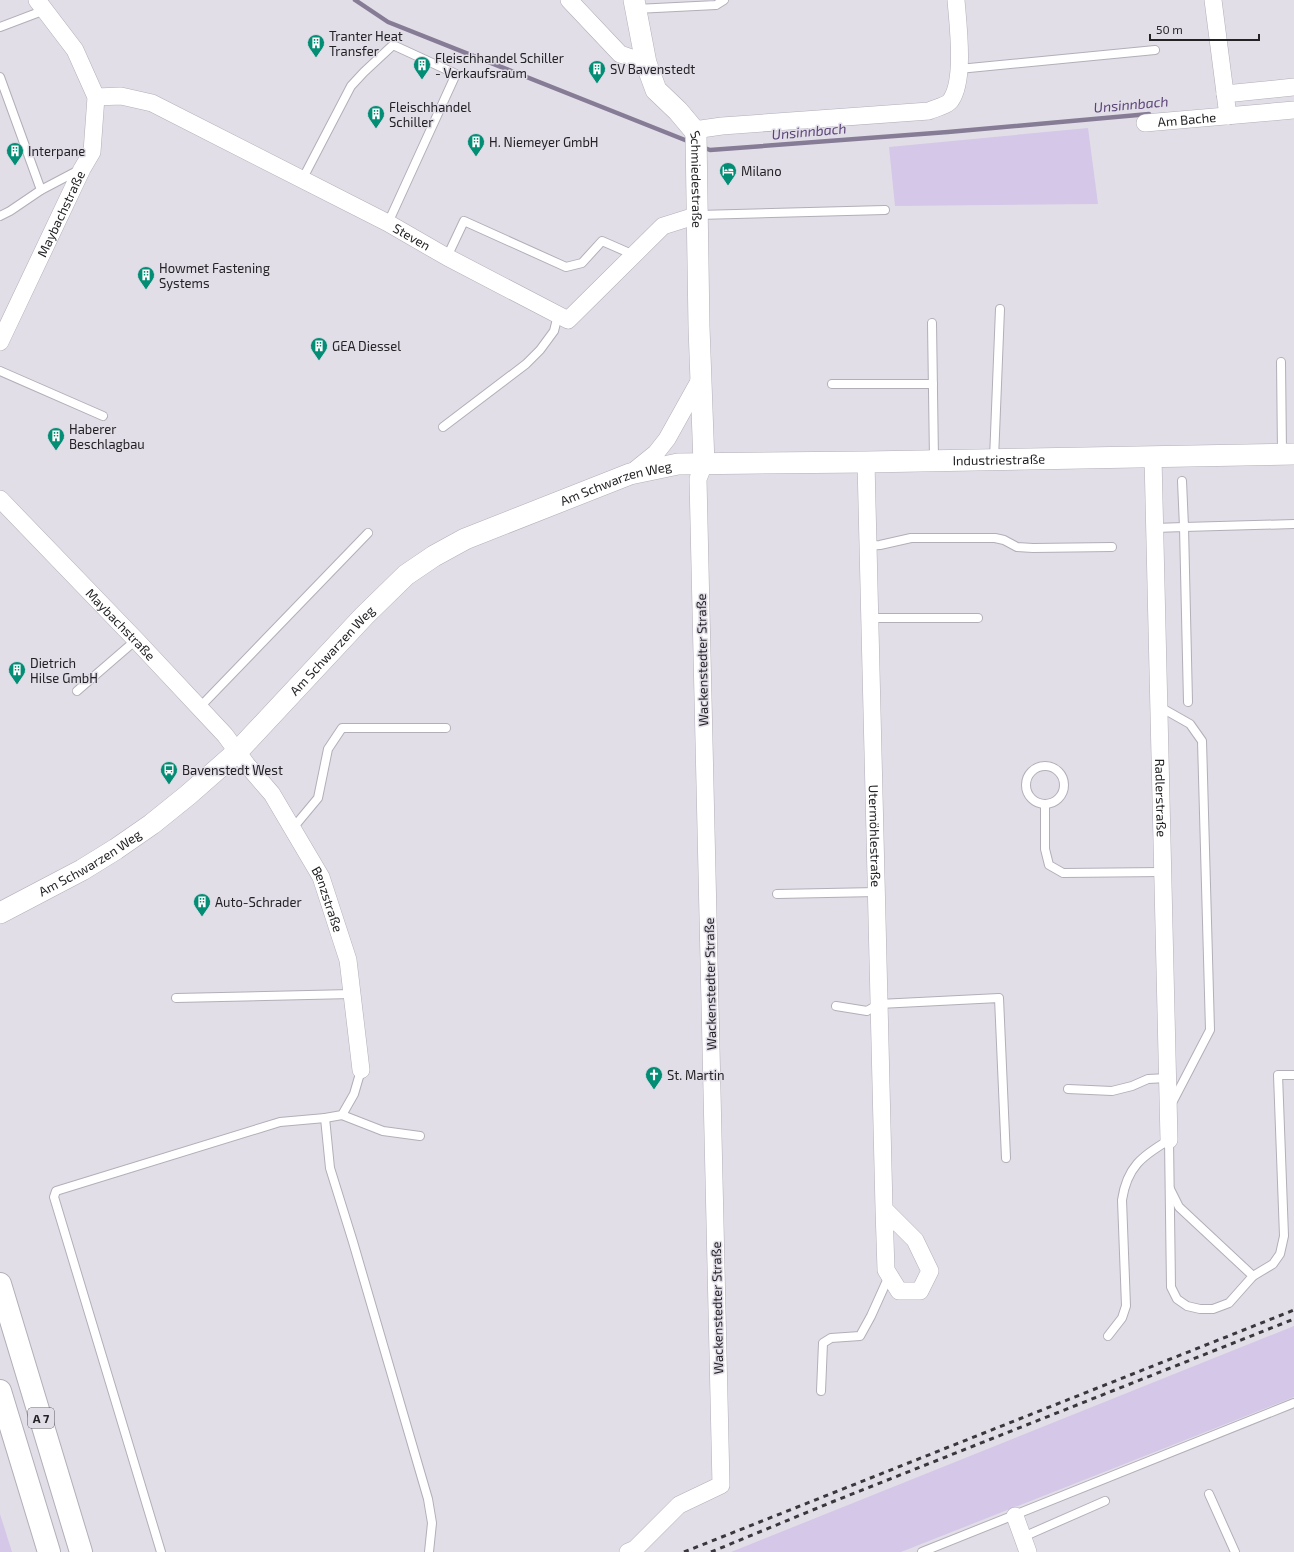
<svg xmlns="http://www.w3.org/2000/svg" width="1294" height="1552" viewBox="0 0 1294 1552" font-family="'Exo 2',sans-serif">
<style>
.green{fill:#d4c7e8}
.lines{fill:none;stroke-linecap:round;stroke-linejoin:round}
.stream{stroke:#867c96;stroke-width:4.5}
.service-casing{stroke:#b2afb8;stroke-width:10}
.minor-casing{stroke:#b2afb8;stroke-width:18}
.tertiary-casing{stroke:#b2afb8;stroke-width:22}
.motorway-casing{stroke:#b2afb8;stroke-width:24}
.service{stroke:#fff;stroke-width:8}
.minor{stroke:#fff;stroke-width:17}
.tertiary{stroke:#fff;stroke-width:21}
.motorway{stroke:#fff;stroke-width:22}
.rail{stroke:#3a383c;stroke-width:3;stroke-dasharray:5 5;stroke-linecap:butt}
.labels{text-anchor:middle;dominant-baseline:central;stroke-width:3;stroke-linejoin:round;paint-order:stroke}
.shield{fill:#e2dee8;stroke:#5c5a60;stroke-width:1}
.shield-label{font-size:12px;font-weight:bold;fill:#232225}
.poi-label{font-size:13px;fill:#232225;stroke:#e2dee8;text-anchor:start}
.street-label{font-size:13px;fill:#232225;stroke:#e2dee8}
.water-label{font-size:14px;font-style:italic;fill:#5a4477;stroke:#e2dee8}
</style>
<rect width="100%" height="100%" fill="#e2dee8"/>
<!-- green -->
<g class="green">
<polygon points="1088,128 1098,204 895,206 889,147"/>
<polygon points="1294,1326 1294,1397 901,1552 731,1552"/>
<polygon points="0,1514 12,1552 0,1552"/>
</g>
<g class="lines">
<!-- stream -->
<g class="stream">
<polyline points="355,0 388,22 690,142"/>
<polyline points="702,147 710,150 948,132 1149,114"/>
</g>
<defs>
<g id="service">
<polyline points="636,9 716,5 724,0"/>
<polyline points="0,27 45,10"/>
<polyline points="959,69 1155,50"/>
<polyline points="0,77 41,190"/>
<polyline points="302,180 351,86 364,72 393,45 456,74 388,223"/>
<polyline points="698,215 885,210"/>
<polyline points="0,216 10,211 41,190 79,170"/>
<polyline points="447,257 464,221 566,267 582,263 602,241 634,255"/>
<polyline points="932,323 934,460"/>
<polyline points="1281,362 1282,453"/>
<polyline points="0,371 103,416"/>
<polyline points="832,384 933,384"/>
<polyline points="443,427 526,364 540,350 554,331 558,315"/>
<polyline points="994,459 1000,309"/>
<polyline points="1182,481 1184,527 1294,524"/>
<polyline points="1155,528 1184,527 1188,702"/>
<polyline points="868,546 880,545 911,538 995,538 1004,540 1017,547 1033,548 1112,547"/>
<polyline points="870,618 978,618"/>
<polyline points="77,691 136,640"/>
<polyline points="1160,707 1190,724 1202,741 1210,1030 1172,1103"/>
<polyline points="199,708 368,533"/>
<circle cx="1045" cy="785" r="19"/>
<polyline points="1045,804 1045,849 1049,865 1063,873 1163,872"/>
<polyline points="293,828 318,798 328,749 342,728 446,728"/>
<polyline points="777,894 877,892"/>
<polyline points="176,998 352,994"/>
<polyline points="836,1006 867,1011 879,1004 999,998 1006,1158"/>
<polyline points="1068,1089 1112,1091 1132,1086 1148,1079 1167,1078"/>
<polyline points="342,1115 383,1131 420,1136"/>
<polyline points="325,1118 330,1168 353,1242 428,1499 432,1523 429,1552"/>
<polyline points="1169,1140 1171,1287 1177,1299 1187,1306 1200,1309 1213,1309 1229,1303 1253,1276 1273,1264 1280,1254 1284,1236 1278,1075 1294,1075"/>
<polyline points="1170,1189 1179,1207 1253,1276"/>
<path d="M1108,1336L1122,1318L1126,1306L1122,1200C1127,1167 1142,1156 1169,1140"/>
<polyline points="821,1391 823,1343 831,1338 860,1336 871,1316 889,1276"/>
<polyline points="1209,1494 1235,1552"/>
<polyline points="1023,1537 1105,1501"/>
<polyline points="161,1552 54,1197 56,1191 280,1122 325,1118 342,1115 354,1094 361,1070"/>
<polyline points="922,1552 1294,1403"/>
</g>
<g id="minor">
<polyline points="569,0 620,54 646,63"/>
<polyline points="1213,0 1228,116"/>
<polyline points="1225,94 1294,87"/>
<path id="s1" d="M96,97L121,96L152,103L388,223L447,257L568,320L663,226L698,215"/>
<path id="s2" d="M1145,123L1294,110"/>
<path d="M694,130L722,126L929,111C935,108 947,106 951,100C965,80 958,25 956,0"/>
<path id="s3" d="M0,342L82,169L92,152L96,97L75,50L37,0"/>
<path id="s4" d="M1153,457L1169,1140"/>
<path id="s5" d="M866,462L884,1209L886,1270L899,1291H920L930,1271L915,1240L884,1209"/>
<polyline points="630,474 656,453 667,439 701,378"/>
<path id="s6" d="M0,499L136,640L225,735L247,765L272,794L321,877L348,960L361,1070"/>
<polyline points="1015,1516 1028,1552"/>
<polyline points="628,1552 635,1549 679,1505 721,1485 698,479 704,464"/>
</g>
<g id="tertiary">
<path id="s7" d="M634,0L646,63L656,90L678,111L694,130L696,135L699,327L704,464"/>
<path id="s8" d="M0,913L82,870L116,849L152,824L188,795L237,752L364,616L406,575L434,556L465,539L630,474L678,464L866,462L1294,454"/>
</g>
<g id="motorway">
<polyline points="0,1284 81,1552"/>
<polyline points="0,1391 49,1552"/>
</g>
</defs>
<!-- service casing -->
<use href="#service" class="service-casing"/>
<!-- minor casing -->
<use href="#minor" class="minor-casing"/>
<!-- tertiary casing -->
<use href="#tertiary" class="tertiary-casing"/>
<!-- motorway casing -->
<use href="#motorway" class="motorway-casing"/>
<!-- service -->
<use href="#service" class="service"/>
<!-- minor -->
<use href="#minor" class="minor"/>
<!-- tertiary -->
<use href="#tertiary" class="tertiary"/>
<!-- motorway -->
<use href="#motorway" class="motorway"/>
<!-- rail -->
<g class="rail">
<polyline points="684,1552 1294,1310"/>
<polyline points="711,1552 832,1502 1294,1319"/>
</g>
</g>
<!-- icons -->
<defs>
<symbol id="building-pin" viewBox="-11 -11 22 30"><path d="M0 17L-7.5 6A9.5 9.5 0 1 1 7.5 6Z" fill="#038d75" stroke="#e2dee8"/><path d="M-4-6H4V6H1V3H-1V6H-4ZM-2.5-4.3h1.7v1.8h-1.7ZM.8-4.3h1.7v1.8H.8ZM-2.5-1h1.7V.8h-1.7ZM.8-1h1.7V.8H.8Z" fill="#fff"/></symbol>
<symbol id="hotel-pin" viewBox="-11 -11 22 30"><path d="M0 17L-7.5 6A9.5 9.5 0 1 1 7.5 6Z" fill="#038d75" stroke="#e2dee8"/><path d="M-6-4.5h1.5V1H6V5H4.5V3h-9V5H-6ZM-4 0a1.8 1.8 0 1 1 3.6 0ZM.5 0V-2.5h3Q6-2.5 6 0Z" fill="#fff"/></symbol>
<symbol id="bus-pin" viewBox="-11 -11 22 30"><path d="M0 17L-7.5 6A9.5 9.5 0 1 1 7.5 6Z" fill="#038d75" stroke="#e2dee8"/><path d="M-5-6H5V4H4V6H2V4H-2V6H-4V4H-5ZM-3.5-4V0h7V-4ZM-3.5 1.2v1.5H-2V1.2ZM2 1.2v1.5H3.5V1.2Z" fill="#fff"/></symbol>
<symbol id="church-pin" viewBox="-11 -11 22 30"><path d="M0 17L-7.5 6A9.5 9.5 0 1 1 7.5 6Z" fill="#038d75" stroke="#e2dee8"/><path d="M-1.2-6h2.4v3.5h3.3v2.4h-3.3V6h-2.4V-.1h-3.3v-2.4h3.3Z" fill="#fff"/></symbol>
</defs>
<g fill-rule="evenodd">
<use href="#building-pin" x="306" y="33" width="20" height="27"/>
<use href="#building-pin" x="412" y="55" width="20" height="27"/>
<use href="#building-pin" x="587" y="59" width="20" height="27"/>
<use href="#building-pin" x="366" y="104" width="20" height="27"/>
<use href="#building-pin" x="466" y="132" width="20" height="27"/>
<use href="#building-pin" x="5" y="141" width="20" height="27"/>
<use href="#hotel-pin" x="718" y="161" width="20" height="27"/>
<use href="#building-pin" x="136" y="265" width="20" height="27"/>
<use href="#building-pin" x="309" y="336" width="20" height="27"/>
<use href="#building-pin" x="46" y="426" width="20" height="27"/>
<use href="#building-pin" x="7" y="660" width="20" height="27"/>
<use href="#bus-pin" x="159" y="760" width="20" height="27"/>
<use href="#building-pin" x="192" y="892" width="20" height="27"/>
<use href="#church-pin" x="644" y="1065" width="20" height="27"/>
</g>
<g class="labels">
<!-- shield labels -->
<rect class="shield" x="28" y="1408" width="26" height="20" rx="3"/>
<g class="shield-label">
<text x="41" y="1418">A 7</text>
</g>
<!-- poi labels -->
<g class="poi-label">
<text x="329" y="36">Tranter Heat<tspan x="329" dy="15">Transfer</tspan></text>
<text x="435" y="58">Fleischhandel Schiller<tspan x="435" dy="15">- Verkaufsraum</tspan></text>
<text x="610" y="69">SV Bavenstedt</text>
<text x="389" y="107">Fleischhandel<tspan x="389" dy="15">Schiller</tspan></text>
<text x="489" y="142">H. Niemeyer GmbH</text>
<text x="28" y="151">Interpane</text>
<text x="741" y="171">Milano</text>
<text x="159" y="268">Howmet Fastening<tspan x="159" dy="15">Systems</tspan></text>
<text x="332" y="346">GEA Diessel</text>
<text x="69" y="429">Haberer<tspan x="69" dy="15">Beschlagbau</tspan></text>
<text x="30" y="663">Dietrich<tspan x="30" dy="15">Hilse GmbH</tspan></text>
<text x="182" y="770">Bavenstedt West</text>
<text x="215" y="902">Auto-Schrader</text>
<text x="667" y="1075">St. Martin</text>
</g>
<!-- street labels -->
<g class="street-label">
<text stroke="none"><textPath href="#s2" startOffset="42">Am Bache</textPath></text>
<text stroke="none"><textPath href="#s7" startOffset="198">Schmiedestraße</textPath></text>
<text stroke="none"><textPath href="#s3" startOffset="142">Maybachstraße</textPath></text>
<text stroke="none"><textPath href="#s1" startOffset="349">Steven</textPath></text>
<text stroke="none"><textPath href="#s8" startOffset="1149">Industriestraße</textPath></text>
<text stroke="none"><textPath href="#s8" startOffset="763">Am Schwarzen Weg</textPath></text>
<text stroke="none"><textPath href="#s6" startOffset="174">Maybachstraße</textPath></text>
<text stroke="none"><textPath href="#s8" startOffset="427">Am Schwarzen Weg</textPath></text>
<text transform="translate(702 660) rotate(-91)">Wackenstedter Straße</text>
<text stroke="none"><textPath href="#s4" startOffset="341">Radlerstraße</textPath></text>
<text stroke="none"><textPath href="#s5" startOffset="374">Utermöhlestraße</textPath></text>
<text stroke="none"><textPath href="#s8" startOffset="103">Am Schwarzen Weg</textPath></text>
<text stroke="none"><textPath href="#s6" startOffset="521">Benzstraße</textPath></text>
<text transform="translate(710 984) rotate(-91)">Wackenstedter Straße</text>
<text transform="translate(717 1308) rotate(-91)">Wackenstedter Straße</text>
</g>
<!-- water labels -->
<g class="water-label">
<text transform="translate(1131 104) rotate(-5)">Unsinnbach</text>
<text transform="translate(809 131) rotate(-5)">Unsinnbach</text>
</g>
</g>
<!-- scale -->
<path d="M1150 34v6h109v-6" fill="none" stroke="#232225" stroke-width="2"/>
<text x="1156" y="34" font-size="12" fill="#232225" stroke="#e2dee8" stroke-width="3" paint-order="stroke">50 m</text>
</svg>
